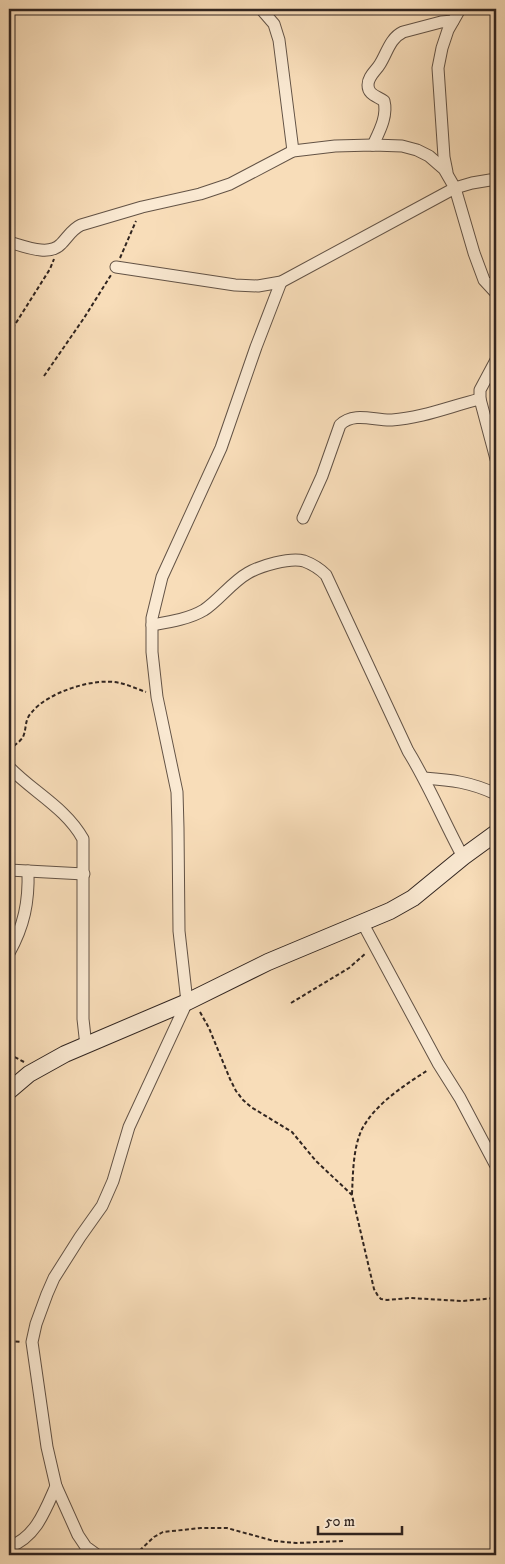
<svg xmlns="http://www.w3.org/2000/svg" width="505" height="1564" viewBox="0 0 505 1564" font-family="'IM FELL DW Pica',serif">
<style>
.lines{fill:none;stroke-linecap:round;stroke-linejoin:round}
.street-casing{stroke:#635346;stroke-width:13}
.secondary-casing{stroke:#312520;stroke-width:18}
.path{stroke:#312520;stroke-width:2;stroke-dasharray:4 2.5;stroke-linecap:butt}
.street{stroke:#fae9d2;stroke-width:11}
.secondary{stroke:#fae9d2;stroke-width:16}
</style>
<rect width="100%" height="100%" fill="#f8ddb9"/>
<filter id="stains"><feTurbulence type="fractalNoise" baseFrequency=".004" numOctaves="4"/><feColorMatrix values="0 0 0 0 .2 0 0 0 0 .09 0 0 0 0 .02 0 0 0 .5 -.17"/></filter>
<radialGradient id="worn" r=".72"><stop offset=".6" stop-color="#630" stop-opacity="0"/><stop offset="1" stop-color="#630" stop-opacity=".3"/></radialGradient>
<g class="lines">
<defs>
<g id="street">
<polyline points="261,9 274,24 279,40 293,151"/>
<path d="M373,145C379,132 388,116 384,101C377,96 368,95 368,85C368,76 376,71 380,64C387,53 390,38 403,32L441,22L453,21"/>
<polyline points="447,172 444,157 438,68 442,48 448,30 460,9"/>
<path d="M9,242C24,246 49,257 61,244C68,237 72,229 81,225L142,207L200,194L230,184L293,151L335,146L373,145L402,146L417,150L429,156L444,169L455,188L474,253L484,280L496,293"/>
<polyline points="116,267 235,285 258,286 281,282 455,188 472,183 496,179"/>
<polyline points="496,360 480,390 480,399 496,459"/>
<path d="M303,518L322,476L340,425C354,411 375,421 392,420C422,418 451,406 480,399"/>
<path d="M152,625C169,622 189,619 204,610C219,600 232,582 248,573C260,566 290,557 304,561C312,564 320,569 326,575L408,751C429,785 444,822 463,857"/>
<path d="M9,767C33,792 66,808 83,839V1019L86,1046"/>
<path d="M424,778C452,780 470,782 496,794"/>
<polyline points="9,870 84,874"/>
<polyline points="362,922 438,1063 460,1098 496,1166"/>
<path d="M9,953C24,926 29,902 28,871"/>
<path d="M9,1547C36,1537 45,1511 56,1486"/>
<polyline points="97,1555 86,1547 78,1535 56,1486 47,1447 32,1342 36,1324 47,1294 54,1278 80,1237 102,1206 113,1181 129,1127 187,1002 179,931 178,828 177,792 157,697 152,652 152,618 162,577 221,448 256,347 281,282"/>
</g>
<polyline id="secondary" points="9,1091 29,1074 65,1054 187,1002 268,962 390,911 413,898 463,857 496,833"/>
</defs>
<!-- street casing -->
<use href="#street" class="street-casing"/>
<!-- secondary casing -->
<use href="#secondary" class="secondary-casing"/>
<!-- path -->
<g class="path">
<polyline points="120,258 136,221"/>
<polyline points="9,334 50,269 54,259"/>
<polyline points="44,376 84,318 111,275"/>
<path d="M9,750C13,746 20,742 23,737C27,728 24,720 32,712C48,692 95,677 120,683C129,685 137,689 146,692"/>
<polyline points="291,1003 349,968 366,953"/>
<polyline points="200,1012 209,1028 230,1079 236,1091 243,1100 251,1107 292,1132 316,1161 352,1195 374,1289 378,1296 381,1299 387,1300 410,1298 462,1301 496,1298"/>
<polyline points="9,1054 24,1062"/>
<path d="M352,1194C353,1173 353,1148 362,1129C376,1103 405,1085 428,1070"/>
<polyline points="9,1341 22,1342"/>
<polyline points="135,1555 154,1537 163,1532 201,1528 227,1528 274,1541 296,1543 343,1541"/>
</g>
<!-- street -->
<use href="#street" class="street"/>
<!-- secondary -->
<use href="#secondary" class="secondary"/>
</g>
<!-- margin -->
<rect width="505" height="1564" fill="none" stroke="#f8ddb9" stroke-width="30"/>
<rect x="10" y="10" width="485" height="1544" fill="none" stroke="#312520" stroke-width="2.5"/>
<rect x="15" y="15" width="475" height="1534" fill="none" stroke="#312520"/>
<!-- scale -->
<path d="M318 1526v8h84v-8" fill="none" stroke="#312520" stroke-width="2.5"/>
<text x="325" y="1526" font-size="15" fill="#312520" stroke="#fae9d2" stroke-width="4" paint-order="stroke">50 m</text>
<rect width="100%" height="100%" filter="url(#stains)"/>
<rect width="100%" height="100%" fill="url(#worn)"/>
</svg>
